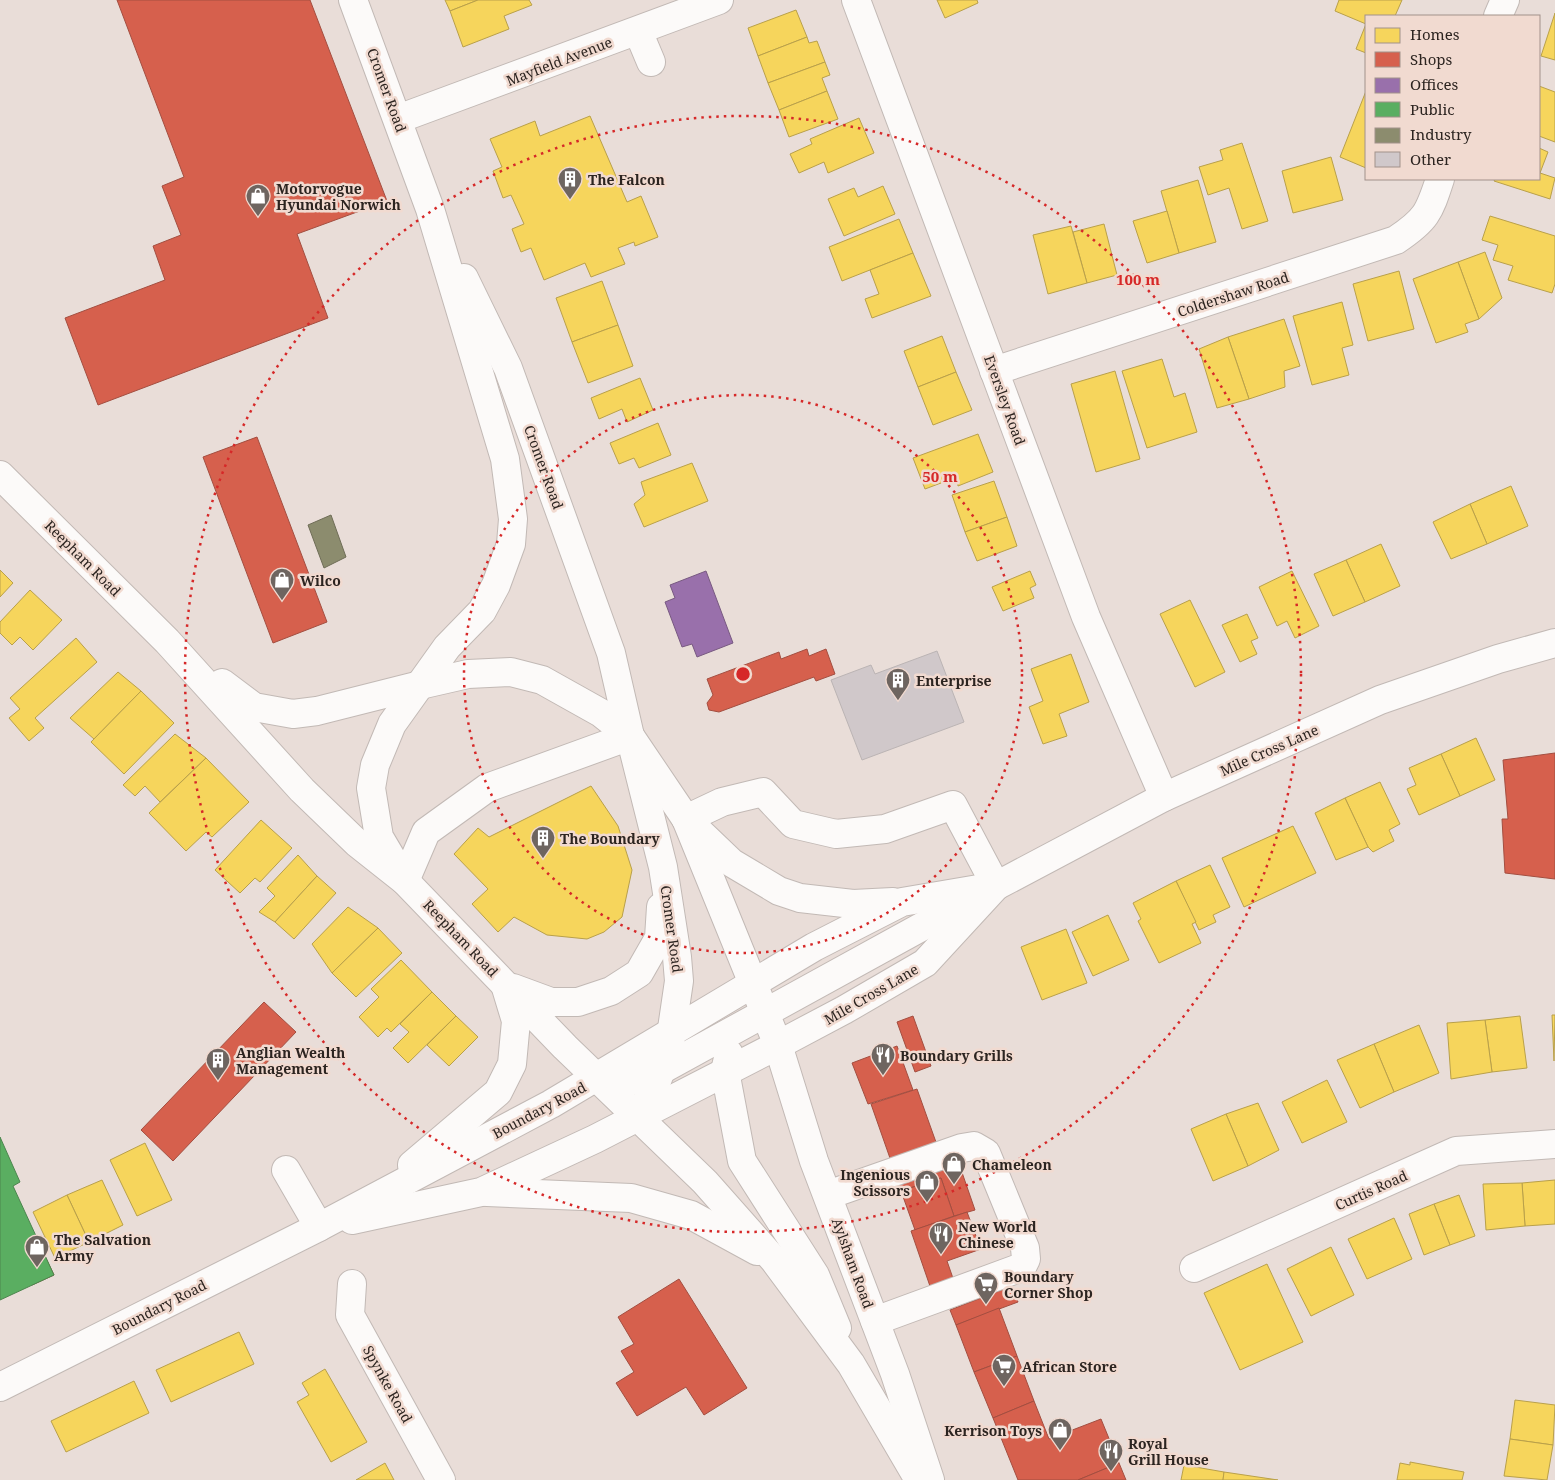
<svg xmlns="http://www.w3.org/2000/svg" width="1555" height="1480" viewBox="0 0 1555 1480" font-family="'Noto Serif',serif">
<style>
.homes{fill:#f6d55c;stroke:#b9a04a}
.shops{fill:#d6604d;stroke:#a34e40}
.offices{fill:#9970ab;stroke:#785981}
.public{fill:#5aae61;stroke:#4c854e}
.industry{fill:#8c8c6e;stroke:#6f6d57}
.building{fill:#d0c8ca;stroke:#bbb4b4}
.lines{fill:none;stroke-linecap:round;stroke-linejoin:round}
.minor-casing{stroke:#c2b9b5;stroke-width:30}
.major-casing{stroke:#c2b9b5;stroke-width:30}
.highway-casing{stroke:#c2b9b5;stroke-width:30}
.minor{stroke:#fcfaf9;stroke-width:28}
.major{stroke:#fcfaf9;stroke-width:28}
.highway{stroke:#fcfaf9;stroke-width:28}
.ring{fill:none;stroke:#d62828;stroke-width:2.5;stroke-dasharray:2.5 5}
.labels{text-anchor:middle;dominant-baseline:central;stroke-width:5;stroke-linejoin:round;paint-order:stroke}
.street-label{font-size:14px;fill:#2c2420;stroke:#f1dad0}
.poi-label{font-size:14px;font-weight:bold;fill:#2c2420;stroke:#f1dad0;text-anchor:start}
.centre{fill:#d62828;stroke:#f1dad0;stroke-width:2.5}
.ring-label{font-size:15px;text-anchor:middle;font-weight:bold;fill:#d62828;stroke:#f1dad0;stroke-width:5;stroke-linejoin:round;paint-order:stroke}
</style>
<rect width="100%" height="100%" fill="#e9ddd8"/>
<!-- homes -->
<g class="homes">
<polygon points="445,0 478,0 450,11"/>
<polygon points="478,0 529,0 532,5 504,16 509,29 463,47 450,11"/>
<polygon points="937,0 977,0 978,3 945,18"/>
<polygon points="1339,0 1402,0 1395,16 1366,16 1366,53 1356,49 1366,24 1335,11"/>
<polygon points="796,10 807,37 758,56 748,28"/>
<polygon points="1555,13 1555,60 1541,56"/>
<polygon points="807,37 809,43 817,41 825,62 768,83 758,56"/>
<polygon points="825,62 830,75 822,78 827,91 779,110 768,83"/>
<polygon points="1539,86 1555,92 1555,142 1539,136"/>
<polygon points="827,91 838,119 789,137 779,110"/>
<polygon points="1366,91 1366,168 1340,157"/>
<polygon points="590,116 627,202 641,196 658,237 635,246 634,242 618,248 625,264 591,277 585,263 544,280 531,248 521,252 512,229 524,224 511,195 503,198 493,171 502,167 490,139 535,121 540,136"/>
<polygon points="859,118 874,153 828,173 824,162 799,173 790,154 812,144 810,139"/>
<polygon points="1242,143 1268,221 1242,229 1229,188 1208,195 1199,167 1223,160 1220,150"/>
<polygon points="1539,148 1548,152 1540,173 1555,178 1550,199 1494,181 1495,179 1539,179"/>
<polygon points="1331,157 1343,200 1293,213 1282,171"/>
<polygon points="1198,180 1216,242 1179,253 1161,191"/>
<polygon points="883,186 895,214 844,236 828,199 854,188 858,197"/>
<polygon points="1167,211 1179,253 1147,263 1133,221"/>
<polygon points="1490,216 1555,236 1555,284 1552,293 1508,280 1513,266 1493,260 1498,245 1482,240"/>
<polygon points="899,219 913,253 842,281 829,247"/>
<polygon points="1104,224 1117,275 1087,283 1073,232"/>
<polygon points="1071,226 1087,283 1048,294 1033,235"/>
<polygon points="1485,252 1502,298 1479,319 1458,262"/>
<polygon points="913,253 931,296 872,318 865,299 879,294 870,270"/>
<polygon points="1458,262 1479,319 1465,324 1468,332 1436,343 1413,279"/>
<polygon points="1399,271 1414,329 1368,341 1353,284"/>
<polygon points="602,281 618,325 572,342 556,298"/>
<polygon points="1342,302 1353,345 1342,348 1349,375 1312,385 1293,316"/>
<polygon points="1284,319 1300,366 1284,371 1285,387 1249,399 1228,337"/>
<polygon points="618,325 633,366 588,383 572,342"/>
<polygon points="942,336 956,372 918,387 904,351"/>
<polygon points="1228,337 1249,399 1217,408 1199,349"/>
<polygon points="1162,359 1174,397 1185,393 1197,432 1147,448 1122,371"/>
<polygon points="1115,371 1140,459 1096,472 1071,384"/>
<polygon points="956,372 972,410 933,425 918,387"/>
<polygon points="640,378 653,410 627,422 622,409 599,419 591,398"/>
<polygon points="658,423 671,455 639,468 634,458 619,464 610,443"/>
<polygon points="978,434 993,472 958,486 957,477 925,489 913,458"/>
<polygon points="692,463 708,501 644,527 634,504 645,495 641,482"/>
<polygon points="994,481 1007,517 965,532 952,495"/>
<polygon points="1511,486 1528,526 1487,544 1470,504"/>
<polygon points="1470,504 1487,544 1451,559 1433,522"/>
<polygon points="1007,517 1017,546 977,561 965,532"/>
<polygon points="1381,544 1400,586 1365,602 1346,560"/>
<polygon points="1346,560 1365,602 1333,616 1314,574"/>
<polygon points="0,570 13,583 0,597"/>
<polygon points="1030,571 1036,585 1030,588 1034,598 1003,611 992,587"/>
<polygon points="1292,571 1319,626 1295,638 1287,621 1277,626 1259,587"/>
<polygon points="30,590 62,620 33,650 20,637 12,645 0,633 0,622"/>
<polygon points="1190,600 1225,672 1195,687 1160,614"/>
<polygon points="1247,614 1258,638 1251,641 1257,654 1240,662 1222,625"/>
<polygon points="76,638 97,662 35,718 44,728 29,741 9,718 20,709 10,698"/>
<polygon points="1071,654 1089,702 1059,714 1067,736 1043,744 1029,707 1043,701 1031,669"/>
<polygon points="118,672 141,691 94,739 70,718"/>
<polygon points="141,691 174,723 124,774 91,742"/>
<polygon points="175,734 206,758 160,802 145,786 135,796 123,785"/>
<polygon points="1476,738 1495,780 1460,796 1441,754"/>
<polygon points="1441,754 1460,796 1419,815 1407,789 1416,785 1409,768"/>
<polygon points="206,758 249,802 212,837 206,832 186,851 149,813"/>
<polygon points="1380,782 1400,824 1389,830 1394,841 1373,852 1368,847 1345,798"/>
<polygon points="591,786 618,826 632,870 622,917 604,932 587,939 547,935 514,917 498,932 472,904 488,889 454,854 478,828 489,837"/>
<polygon points="1345,798 1368,847 1336,860 1315,813"/>
<polygon points="261,820 292,848 260,882 255,878 240,893 215,870"/>
<polygon points="1293,826 1316,873 1244,907 1222,858"/>
<polygon points="298,855 317,876 275,922 259,912 275,896 267,888"/>
<polygon points="1210,865 1230,907 1213,915 1216,922 1199,930 1176,881"/>
<polygon points="317,876 336,893 294,939 275,922"/>
<polygon points="1176,881 1196,922 1192,924 1201,943 1159,963 1138,921 1141,919 1133,903"/>
<polygon points="348,907 378,928 332,973 312,944"/>
<polygon points="1108,915 1129,960 1093,976 1072,932"/>
<polygon points="378,928 402,953 356,997 332,973"/>
<polygon points="1066,929 1087,983 1042,1000 1021,947"/>
<polygon points="401,960 432,992 391,1032 387,1028 378,1037 359,1017 379,997 371,989"/>
<polygon points="432,992 456,1016 408,1063 393,1048 409,1032 400,1024"/>
<polygon points="1552,1015 1555,1015 1554,1061"/>
<polygon points="456,1016 478,1037 449,1066 427,1045"/>
<polygon points="1520,1016 1527,1068 1492,1072 1485,1020"/>
<polygon points="1485,1020 1492,1072 1451,1079 1447,1023"/>
<polygon points="1419,1025 1439,1073 1394,1092 1374,1044"/>
<polygon points="1374,1044 1394,1092 1360,1108 1337,1060"/>
<polygon points="1327,1080 1347,1122 1302,1143 1282,1102"/>
<polygon points="1258,1103 1279,1150 1248,1166 1226,1114"/>
<polygon points="1226,1114 1248,1166 1213,1181 1191,1129"/>
<polygon points="145,1143 172,1200 137,1216 110,1160"/>
<polygon points="102,1180 123,1225 89,1242 67,1195"/>
<polygon points="1555,1180 1555,1224 1525,1226 1522,1183"/>
<polygon points="1522,1183 1525,1226 1486,1230 1483,1184"/>
<polygon points="67,1195 89,1242 55,1258 33,1212"/>
<polygon points="1459,1195 1475,1236 1450,1245 1434,1204"/>
<polygon points="1434,1204 1450,1245 1424,1255 1409,1214"/>
<polygon points="1394,1218 1412,1259 1367,1279 1348,1239"/>
<polygon points="1331,1247 1354,1295 1311,1316 1287,1269"/>
<polygon points="1267,1264 1303,1342 1240,1370 1204,1293"/>
<polygon points="239,1332 254,1364 171,1402 156,1370"/>
<polygon points="325,1369 367,1442 331,1462 297,1402 309,1395 302,1383"/>
<polygon points="134,1381 149,1413 66,1452 51,1421"/>
<polygon points="1515,1400 1555,1405 1553,1445 1510,1439"/>
<polygon points="1510,1439 1553,1445 1547,1480 1504,1476"/>
<polygon points="1410,1462 1464,1472 1462,1480 1397,1480 1400,1463 1410,1465"/>
<polygon points="385,1463 394,1480 356,1480"/>
<polygon points="1184,1465 1224,1472 1223,1480 1181,1480"/>
<polygon points="1224,1472 1278,1480 1223,1480"/>
</g>
<!-- shops -->
<g class="shops">
<polygon points="117,0 310,0 387,201 297,234 328,318 98,405 65,318 165,280 153,246 181,235 162,186 184,177"/>
<polygon points="257,437 327,622 273,643 203,457"/>
<polygon points="807,649 809,656 826,649 835,674 816,681 814,677 719,712 709,710 707,703 713,695 707,679 779,652 781,659"/>
<polygon points="1555,753 1555,879 1505,873 1502,819 1508,819 1503,760"/>
<polygon points="264,1002 296,1032 173,1161 141,1130"/>
<polygon points="913,1016 931,1066 915,1072 897,1022"/>
<polygon points="897,1046 913,1090 868,1104 852,1063"/>
<polygon points="917,1089 937,1145 891,1161 871,1104"/>
<polygon points="957,1158 975,1210 954,1216 941,1178 901,1191 896,1178"/>
<polygon points="941,1178 954,1216 915,1230 901,1191"/>
<polygon points="967,1212 981,1249 947,1261 955,1284 932,1292 911,1231"/>
<polygon points="42,1250 54,1275 32,1285 20,1260"/>
<polygon points="679,1279 747,1388 704,1415 686,1387 637,1416 616,1383 634,1372 621,1351 634,1344 618,1317"/>
<polygon points="1012,1286 1018,1302 956,1325 950,1310"/>
<polygon points="999,1308 1017,1356 974,1372 956,1325"/>
<polygon points="1017,1356 1034,1401 993,1418 974,1372"/>
<polygon points="1034,1401 1049,1439 1101,1419 1119,1463 1078,1480 1018,1480 993,1418"/>
<polygon points="1119,1463 1126,1480 1078,1480"/>
</g>
<!-- offices -->
<polygon class="offices" points="706,571 733,643 697,657 692,644 682,647 665,602 675,598 670,585"/>
<!-- public -->
<polygon class="public" points="0,1137 20,1182 13,1186 54,1275 0,1300"/>
<!-- industry -->
<polygon class="industry" points="331,515 346,557 324,568 308,525"/>
<!-- building -->
<polygon class="building" points="937,651 964,722 862,760 831,680 871,665 875,674"/>
<g class="lines">
<defs>
<g id="minor">
<polyline points="856,0 1086,617 1164,797"/>
<polyline points="1498,16 1505,0"/>
<polyline points="638,31 651,62"/>
<polyline points="398,119 719,0"/>
<path d="M994,371L1396,240C1426,220 1429,213 1440,179"/>
<polyline points="0,475 167,641 302,790 357,843 405,881 426,832 487,788 630,736"/>
<polyline points="222,683 254,707 293,714 317,711 420,685"/>
<polyline points="686,819 722,802 763,792 793,824 836,834 885,829 953,805 996,886"/>
<polyline points="286,1170 319,1227"/>
<polyline points="828,1195 962,1148 974,1146 986,1153 1025,1248 1026,1259 1022,1267 875,1321"/>
<polyline points="1194,1268 1456,1151 1555,1144"/>
<polyline points="352,1284 350,1315 441,1480"/>
</g>
<polyline id="major" points="686,819 778,1045 814,1161 895,1374 930,1480"/>
<g id="highway">
<polyline points="353,0 430,209 505,459 513,519 511,544 496,585 482,611 447,647 392,724 375,765 371,788 379,837 405,881 565,1047 705,1182 774,1260 851,1364 919,1480"/>
<polyline points="464,278 508,368 611,653 630,736 663,867 677,957 679,981 669,1049 655,1086 637,1118"/>
<polyline points="420,685 468,674 511,672 542,680 601,713 630,736 686,819 732,863 779,891 800,898 853,904 893,902"/>
<polyline points="513,988 551,1002 578,1002 611,991 639,973 659,938 661,907"/>
<polyline points="729,1054 725,1071 742,1161 815,1275 837,1328"/>
<polyline points="598,1078 641,1081 974,898"/>
<polyline points="412,1165 498,1092 512,1064 516,1021 506,988"/>
<polyline points="487,1192 631,1198 691,1215 757,1251"/>
<polyline points="352,1220 481,1192 595,1139 778,1045 844,1010 925,963 996,886"/>
<polyline points="0,1387 319,1227 551,1104 814,947 902,902 996,886 1164,797 1380,700 1498,659 1555,643"/>
</g>
</defs>
<!-- minor casing -->
<use href="#minor" class="minor-casing"/>
<!-- major casing -->
<use href="#major" class="major-casing"/>
<!-- highway casing -->
<use href="#highway" class="highway-casing"/>
<!-- minor -->
<use href="#minor" class="minor"/>
<!-- major -->
<use href="#major" class="major"/>
<!-- highway -->
<use href="#highway" class="highway"/>
</g>
<!-- distance rings -->
<g class="ring">
<circle cx="743" cy="674" r="279"/>
<circle cx="743" cy="674" r="558"/>
</g>
<!-- icons -->
<defs>
<symbol id="building-pin" viewBox="-11 -11 22 30"><path d="M0 17L-7.5 6A9.5 9.5 0 1 1 7.5 6Z" fill="#6e6560" stroke="#f1dad0"/><path d="M-4-6H4V6H1V3H-1V6H-4ZM-2.5-4.3h1.7v1.8h-1.7ZM.8-4.3h1.7v1.8H.8ZM-2.5-1h1.7V.8h-1.7ZM.8-1h1.7V.8H.8Z" fill="#fff"/></symbol>
<symbol id="shop-pin" viewBox="-11 -11 22 30"><path d="M0 17L-7.5 6A9.5 9.5 0 1 1 7.5 6Z" fill="#6e6560" stroke="#f1dad0"/><path d="M-5-2.5h2.3a2.7 3.5 0 0 1 5.4 0H5L5.5 6h-11ZM-1.5-2.5h3a1.5 2.3 0 0 0-3 0Z" fill="#fff"/></symbol>
<symbol id="restaurant-pin" viewBox="-11 -11 22 30"><path d="M0 17L-7.5 6A9.5 9.5 0 1 1 7.5 6Z" fill="#6e6560" stroke="#f1dad0"/><path d="M-5-6h1v4h1v-4h1v4h1v-4h1v5L-1.5 .5V6h-2V.5L-5-1ZM5-6V6H3V1.5H1.5Q1.5-4 5-6Z" fill="#fff"/></symbol>
<symbol id="supermarket-pin" viewBox="-11 -11 22 30"><path d="M0 17L-7.5 6A9.5 9.5 0 1 1 7.5 6Z" fill="#6e6560" stroke="#f1dad0"/><path d="M-6-5.5h2.5l.6 2H6L4.5 2H-2.5L-4.4-4H-6ZM-1.5 3.2a1.3 1.3 0 1 0 .1 0ZM3 3.2a1.3 1.3 0 1 0 .1 0Z" fill="#fff"/></symbol>
</defs>
<g fill-rule="evenodd">
<use href="#building-pin" x="556" y="165" width="28" height="38"/>
<use href="#shop-pin" x="244" y="182" width="28" height="38"/>
<use href="#shop-pin" x="268" y="566" width="28" height="38"/>
<use href="#building-pin" x="884" y="666" width="28" height="38"/>
<use href="#building-pin" x="529" y="824" width="28" height="38"/>
<use href="#restaurant-pin" x="869" y="1041" width="28" height="38"/>
<use href="#building-pin" x="204" y="1046" width="28" height="38"/>
<use href="#shop-pin" x="940" y="1150" width="28" height="38"/>
<use href="#shop-pin" x="913" y="1168" width="28" height="38"/>
<use href="#restaurant-pin" x="927" y="1220" width="28" height="38"/>
<use href="#shop-pin" x="23" y="1233" width="28" height="38"/>
<use href="#supermarket-pin" x="972" y="1270" width="28" height="38"/>
<use href="#supermarket-pin" x="990" y="1352" width="28" height="38"/>
<use href="#shop-pin" x="1046" y="1416" width="28" height="38"/>
<use href="#restaurant-pin" x="1097" y="1437" width="28" height="38"/>
</g>
<g class="labels">
<!-- street labels -->
<g class="street-label">
<text transform="translate(559 61) rotate(-21)">Mayfield Avenue</text>
<text transform="translate(387 90) rotate(70)">Cromer Road</text>
<text transform="translate(1233 294) rotate(-18)">Coldershaw Road</text>
<text transform="translate(1005 400) rotate(70)">Eversley Road</text>
<text transform="translate(544 467) rotate(70)">Cromer Road</text>
<text transform="translate(83 558) rotate(45)">Reepham Road</text>
<text transform="translate(1269 750) rotate(-24)">Mile Cross Lane</text>
<text transform="translate(672 929) rotate(82)">Cromer Road</text>
<text transform="translate(461 938) rotate(46)">Reepham Road</text>
<text transform="translate(871 994) rotate(-30)">Mile Cross Lane</text>
<text transform="translate(539 1110) rotate(-28)">Boundary Road</text>
<text transform="translate(1371 1190) rotate(-24)">Curtis Road</text>
<text transform="translate(853 1263) rotate(70)">Aylsham Road</text>
<text transform="translate(159 1307) rotate(-27)">Boundary Road</text>
<text transform="translate(388 1384) rotate(61)">Spynke Road</text>
</g>
<!-- poi labels -->
<g class="poi-label">
<text x="588" y="179">The Falcon</text>
<text x="276" y="188">Motorvogue<tspan x="276" dy="16">Hyundai Norwich</tspan></text>
<text x="300" y="580">Wilco</text>
<text x="916" y="680">Enterprise</text>
<text x="560" y="838">The Boundary</text>
<text x="236" y="1052">Anglian Wealth<tspan x="236" dy="16">Management</tspan></text>
<text x="900" y="1055">Boundary Grills</text>
<text x="972" y="1164">Chameleon</text>
<text x="910" y="1174" text-anchor="end">Ingenious<tspan x="910" dy="16">Scissors</tspan></text>
<text x="958" y="1226">New World<tspan x="958" dy="16">Chinese</tspan></text>
<text x="54" y="1239">The Salvation<tspan x="54" dy="16">Army</tspan></text>
<text x="1004" y="1276">Boundary<tspan x="1004" dy="16">Corner Shop</tspan></text>
<text x="1022" y="1366">African Store</text>
<text x="1042" y="1430" text-anchor="end">Kerrison Toys</text>
<text x="1128" y="1443">Royal<tspan x="1128" dy="16">Grill House</tspan></text>
</g>
</g>
<circle cx="743" cy="674" r="8" class="centre"/>
<g class="ring-label">
<text x="1138" y="285">100 m</text>
<text x="940" y="482">50 m</text>
</g>
<!-- legend -->
<rect x="1365" y="15" width="175" height="165" fill="#f1dad0" stroke="#a2918a"/>
<rect x="1375" y="28" width="25" height="15" fill="#f6d55c" stroke="#a2918a"/>
<text x="1410" y="40" font-size="15" fill="#2c2420">Homes</text>
<rect x="1375" y="52" width="25" height="15" fill="#d6604d" stroke="#a2918a"/>
<text x="1410" y="65" font-size="15" fill="#2c2420">Shops</text>
<rect x="1375" y="78" width="25" height="15" fill="#9970ab" stroke="#a2918a"/>
<text x="1410" y="90" font-size="15" fill="#2c2420">Offices</text>
<rect x="1375" y="102" width="25" height="15" fill="#5aae61" stroke="#a2918a"/>
<text x="1410" y="115" font-size="15" fill="#2c2420">Public</text>
<rect x="1375" y="128" width="25" height="15" fill="#8c8c6e" stroke="#a2918a"/>
<text x="1410" y="140" font-size="15" fill="#2c2420">Industry</text>
<rect x="1375" y="152" width="25" height="15" fill="#d0c8ca" stroke="#a2918a"/>
<text x="1410" y="165" font-size="15" fill="#2c2420">Other</text>
</svg>
